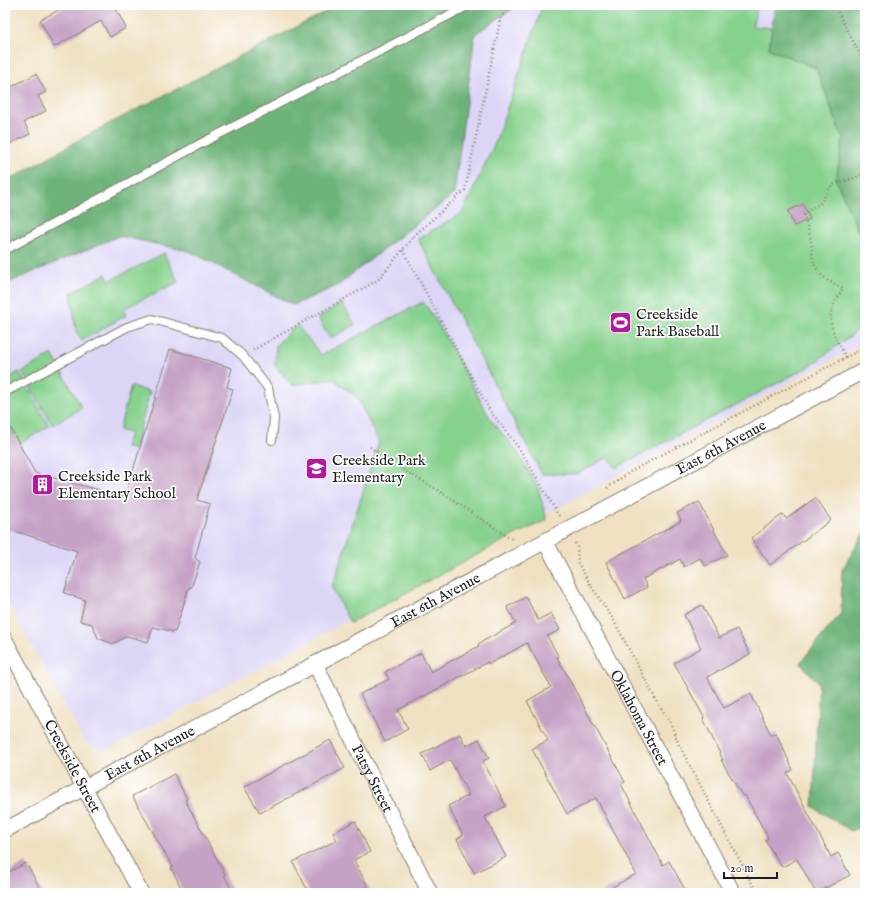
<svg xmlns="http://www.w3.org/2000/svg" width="870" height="898" viewBox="0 0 870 898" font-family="'IM FELL English',serif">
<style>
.built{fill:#dcd5f6}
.green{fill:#87d18e;stroke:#527655}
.forest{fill:#6db379;stroke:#44684a}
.building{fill:#c5a1c5}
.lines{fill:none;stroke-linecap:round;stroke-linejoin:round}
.service-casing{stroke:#867e6e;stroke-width:10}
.minor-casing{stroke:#867e6e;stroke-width:17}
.path{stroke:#867e6e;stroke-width:2.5;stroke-dasharray:1 3;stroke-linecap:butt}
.service{stroke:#fff;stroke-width:8}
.minor{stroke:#fff;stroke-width:15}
.labels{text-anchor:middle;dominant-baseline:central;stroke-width:3.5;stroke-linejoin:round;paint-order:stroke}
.poi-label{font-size:15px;fill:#1c1c1c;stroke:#fff;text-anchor:start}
.street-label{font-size:15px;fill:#1c1c1c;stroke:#fff}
</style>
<rect width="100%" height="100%" fill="#fff"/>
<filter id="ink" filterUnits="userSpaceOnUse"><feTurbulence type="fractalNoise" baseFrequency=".025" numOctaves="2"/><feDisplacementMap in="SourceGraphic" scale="8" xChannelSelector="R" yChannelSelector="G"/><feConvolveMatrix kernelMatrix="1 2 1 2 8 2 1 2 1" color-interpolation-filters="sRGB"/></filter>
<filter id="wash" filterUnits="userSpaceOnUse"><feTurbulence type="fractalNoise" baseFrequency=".012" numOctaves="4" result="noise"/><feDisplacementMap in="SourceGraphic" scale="16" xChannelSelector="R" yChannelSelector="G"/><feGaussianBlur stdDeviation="0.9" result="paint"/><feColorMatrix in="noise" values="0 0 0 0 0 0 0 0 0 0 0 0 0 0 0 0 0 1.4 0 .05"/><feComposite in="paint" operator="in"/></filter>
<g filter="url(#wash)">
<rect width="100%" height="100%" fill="#efe0c1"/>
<!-- built -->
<polygon class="built" points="455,5 809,5 865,113 865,342 105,751 85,742 5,597 5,242"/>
<!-- green -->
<g class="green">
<polygon points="543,5 642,5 654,8 663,5 758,5 752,26 772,28 769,49 816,68 843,139 836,180 860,236 865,234 865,304 858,307 865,318 865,325 810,366 616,468 608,457 577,474 542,474 418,239 462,213 495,143"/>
<polygon points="164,253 178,282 123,309 126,315 82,341 76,331 71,293 106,274 109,281"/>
<polygon points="423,302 436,320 491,420 516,450 538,488 547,520 514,535 350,623 332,588 379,442 357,397 333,379 292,385 275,366 276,345 297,325 321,355"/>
<polygon points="342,303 355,325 330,339 318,318"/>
<polygon points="52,354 82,408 52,425 22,372"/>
<polygon points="19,372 49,426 19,444 5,418 5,380"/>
<polygon points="131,386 150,392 134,450 126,447 130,433 119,430"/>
</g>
<!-- forest -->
<g class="forest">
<polygon points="339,5 518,5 475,34 454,194 337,286 293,305 189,251 119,236 5,284 5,182 97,130"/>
<polygon points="775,5 865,5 865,245 836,180 843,139 816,68 769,49"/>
<polygon points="865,531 865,825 851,831 813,807 819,683 800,663 841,613 842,570"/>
</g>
<g id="blocks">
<!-- building -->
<g class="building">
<polygon points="68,5 114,5 126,28 110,37 101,21 54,47 40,20"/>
<polygon points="36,74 46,92 38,96 46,111 24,122 30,134 5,146 5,90"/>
<polygon points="803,204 810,219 794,226 788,211"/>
<polygon points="170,349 232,368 227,387 233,389 197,500 210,504 195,558 200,562 191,588 189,587 175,632 153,627 148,642 127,636 113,644 98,638 92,624 80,621 85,600 64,593 77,551 5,528 5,418 35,473 125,497"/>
<polygon points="815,498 831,520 770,565 751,538 783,514 786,519"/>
<polygon points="699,502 727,555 705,566 700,558 684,567 680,559 643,579 647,587 625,599 606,562 681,521 677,513"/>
<polygon points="526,597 538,620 551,613 560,630 547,636 559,657 557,657 625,782 621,784 663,865 669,861 687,893 602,893 636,874 596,798 567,814 532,749 548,740 527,701 551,687 527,643 489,664 488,662 398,710 408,729 385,742 360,694 389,679 385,672 421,653 431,672 479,646 478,644 516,623 507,607"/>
<polygon points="702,605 719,638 737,629 750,654 707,677 724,708 751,694 771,735 776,733 793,770 787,773 831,857 838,853 850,875 816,893 797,859 782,867 765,840 768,838 745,795 743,797 721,760 723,760 703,718 704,717 674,663 701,648 684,615"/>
<polygon points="460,734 466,746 479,739 489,758 483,761 506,806 485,817 506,857 474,873 457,839 463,835 448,806 469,795 450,760 430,771 422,754"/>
<polygon points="330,740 345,768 260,813 244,787"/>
<polygon points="174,774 187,799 185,800 225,874 224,875 233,893 184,893 171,868 173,867 132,796"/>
<polygon points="355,821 370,852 354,860 371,893 309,893 293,862 337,840 333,833"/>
<polygon points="26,863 43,893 8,893 5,888 5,874"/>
</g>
</g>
</g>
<g filter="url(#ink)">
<use href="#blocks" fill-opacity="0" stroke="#867e6e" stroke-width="1"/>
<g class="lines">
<defs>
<g id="service">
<polyline points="5,250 202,143 469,5"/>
<polyline points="5,392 127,327 152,319 222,338 243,356 268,388 274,418 272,440"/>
</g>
<g id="minor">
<path id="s1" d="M545,541L733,893"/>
<path id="s2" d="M5,640L141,893"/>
<path id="s3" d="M315,664L430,893"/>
<path id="s4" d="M5,830L865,370"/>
</g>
</defs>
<!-- service casing -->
<use href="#service" class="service-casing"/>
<!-- minor casing -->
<use href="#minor" class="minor-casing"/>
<!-- path -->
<g class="path">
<polyline points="834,5 865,64"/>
<polyline points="403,250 490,411 521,451 559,516"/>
<polyline points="253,350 378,280 414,236 465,190 501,16 517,5"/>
<path d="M846,357C839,345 829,329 831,314C832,305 839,296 843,288L828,281L818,272L813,260L811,240L804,215L812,208L820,204L832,185L860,176L865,172"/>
<polyline points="370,447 395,465 436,489 513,540"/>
<polyline points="607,488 633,470 865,347"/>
<polyline points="575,543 577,547 578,563 591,586 613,619 656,700 670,722 679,745 757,893"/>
</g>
<!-- service -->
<use href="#service" class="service"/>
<!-- minor -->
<use href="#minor" class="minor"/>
</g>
</g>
<!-- icons -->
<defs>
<symbol id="stadium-square" viewBox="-11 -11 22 22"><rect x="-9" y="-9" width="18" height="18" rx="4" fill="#b5179e" stroke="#fff"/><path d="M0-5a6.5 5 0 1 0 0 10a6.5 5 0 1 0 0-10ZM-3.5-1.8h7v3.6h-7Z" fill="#fff"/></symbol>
<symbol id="school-square" viewBox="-11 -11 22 22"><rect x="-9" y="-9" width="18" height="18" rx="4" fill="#b5179e" stroke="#fff"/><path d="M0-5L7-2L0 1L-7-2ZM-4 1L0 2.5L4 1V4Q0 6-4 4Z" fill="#fff"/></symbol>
<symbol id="building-square" viewBox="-11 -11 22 22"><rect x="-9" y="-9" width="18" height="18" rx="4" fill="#b5179e" stroke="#fff"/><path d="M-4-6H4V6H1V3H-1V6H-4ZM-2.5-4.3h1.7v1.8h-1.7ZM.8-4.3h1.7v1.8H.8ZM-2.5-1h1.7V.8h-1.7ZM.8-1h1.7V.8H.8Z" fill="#fff"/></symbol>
</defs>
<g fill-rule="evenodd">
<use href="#stadium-square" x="608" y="310" width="25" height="25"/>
<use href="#school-square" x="304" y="456" width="25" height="25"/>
<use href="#building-square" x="30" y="472" width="25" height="25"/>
</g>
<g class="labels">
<!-- poi labels -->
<g class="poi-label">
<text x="636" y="314">Creekside<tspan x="636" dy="17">Park Baseball</tspan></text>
<text x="332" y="460">Creekside Park<tspan x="332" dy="17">Elementary</tspan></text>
<text x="58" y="476">Creekside Park<tspan x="58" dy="17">Elementary School</tspan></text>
</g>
<!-- street labels -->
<g class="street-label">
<text stroke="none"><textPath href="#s4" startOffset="812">East 6th Avenue</textPath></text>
<text stroke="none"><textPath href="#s4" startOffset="488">East 6th Avenue</textPath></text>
<text stroke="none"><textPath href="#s1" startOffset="200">Oklahoma Street</textPath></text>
<text stroke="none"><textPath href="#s4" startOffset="164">East 6th Avenue</textPath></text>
<text stroke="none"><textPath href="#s2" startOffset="143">Creekside Street</textPath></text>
<text stroke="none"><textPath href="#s3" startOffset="128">Patsy Street</textPath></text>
</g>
</g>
<!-- margin -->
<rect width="870" height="898" fill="none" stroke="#fff" stroke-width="20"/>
<!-- scale -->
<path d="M724 872v6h53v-6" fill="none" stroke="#1c1c1c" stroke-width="2"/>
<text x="730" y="872" font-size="12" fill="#1c1c1c" stroke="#ffffff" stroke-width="3" paint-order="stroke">20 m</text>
</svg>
